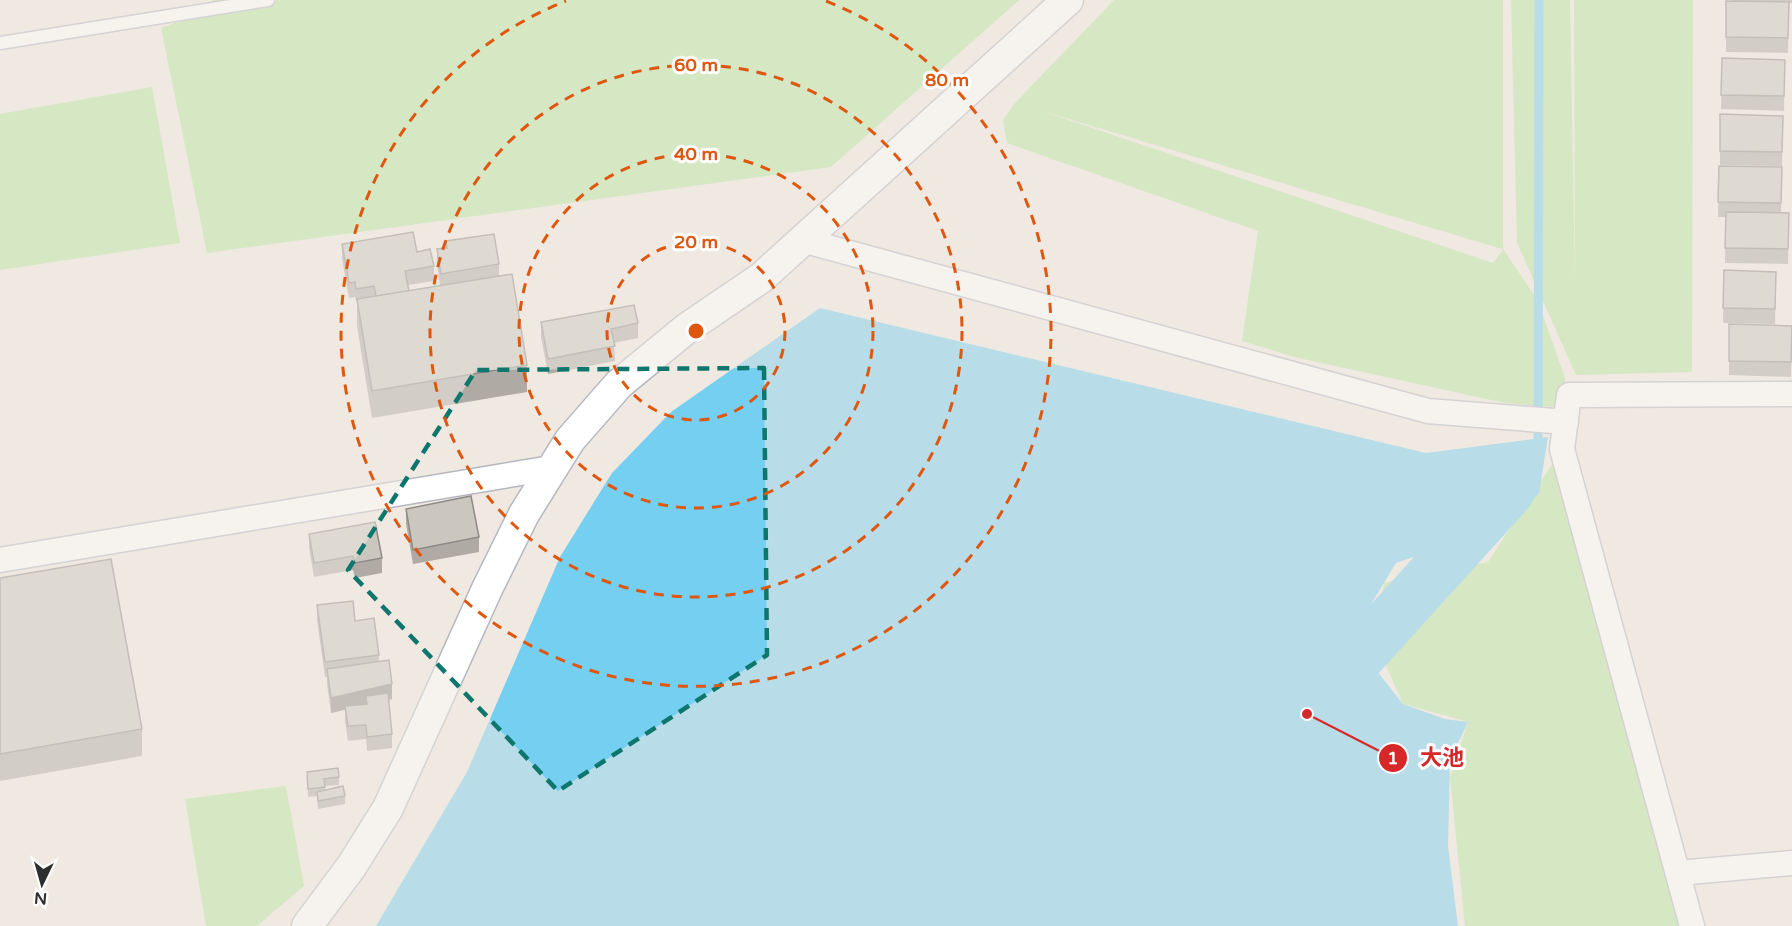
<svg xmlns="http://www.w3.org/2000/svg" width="1792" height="926" viewBox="0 0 1792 926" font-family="'Varela Round','Noto Sans JP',sans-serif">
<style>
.green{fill:#b6e59e;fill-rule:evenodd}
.water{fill:#75cff0}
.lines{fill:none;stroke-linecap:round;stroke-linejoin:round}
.stream{stroke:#75cff0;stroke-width:9}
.river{stroke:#75cff0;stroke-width:52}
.service-casing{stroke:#b4b7c1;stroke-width:15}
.minor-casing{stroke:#b4b7c1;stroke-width:27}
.tertiary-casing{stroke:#b4b7c1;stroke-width:33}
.service{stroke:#fff;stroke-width:12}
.minor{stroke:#fff;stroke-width:24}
.tertiary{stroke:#fff;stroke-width:30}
.wall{fill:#afaba4}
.shaded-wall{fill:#8e8b86}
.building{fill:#cbc7bf;stroke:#8e8b86;stroke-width:1.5}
.marked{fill:none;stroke:#0f766e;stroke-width:4.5;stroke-dasharray:12 8;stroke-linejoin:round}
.ring{fill:none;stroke:#df570e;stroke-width:3;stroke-dasharray:10 8}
.centre{fill:#df570e;stroke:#fff;stroke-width:3}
.ring-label{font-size:18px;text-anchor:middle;font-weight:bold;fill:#df570e;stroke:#fff;stroke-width:6;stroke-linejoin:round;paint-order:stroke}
.leader{fill:none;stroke:#d62828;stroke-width:2}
.callout-dot{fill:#d62828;stroke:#fff;stroke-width:2}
.mark-label{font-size:18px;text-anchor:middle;font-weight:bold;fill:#fff}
.callout-label{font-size:22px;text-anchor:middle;font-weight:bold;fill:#d62828;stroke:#fff;stroke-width:6;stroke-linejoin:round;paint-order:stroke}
</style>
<rect width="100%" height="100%" fill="#efe9e1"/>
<!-- green -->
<g class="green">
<polygon points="212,0 1019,0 831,167 207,253 161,28 214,9"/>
<path d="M1114,0H1503V249L1538,301L1565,378L1567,408L1505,403L1294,357L1242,341L1258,231L1007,143L1003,120L1015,103ZM1042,111L1502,249L1503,250L1493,263Z"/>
<polygon points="1511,0 1570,0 1575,285 1574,0 1693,0 1692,372 1576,375 1517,243"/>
<polygon points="152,87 180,243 0,270 0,114"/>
<polygon points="1562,449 1680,926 1465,926 1450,777 1468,722 1403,704 1374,639 1384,583 1488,562"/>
<polygon points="286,786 304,886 257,926 206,926 185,799"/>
</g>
<!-- water -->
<polygon class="water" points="820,308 1426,453 1548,437 1539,493 1497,542 1443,547 1396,563 1370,606 1373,666 1403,704 1445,719 1468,722 1450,760 1448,846 1458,926 376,926 467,772 560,557 612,473 671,412"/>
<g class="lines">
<!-- stream -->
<polyline class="stream" points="1538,449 1539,0"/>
<!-- river -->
<polyline class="river" points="1322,697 1508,492"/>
<defs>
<polyline id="service" points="0,43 268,0"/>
<g id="minor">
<polyline points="802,240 1428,411 1566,422"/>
<polyline points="0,560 551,468"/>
<polyline points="1678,873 1792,863"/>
<polyline points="1692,926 1562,449 1569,395 1792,394"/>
</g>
<polyline id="tertiary" points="307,926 351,867 388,808 487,589 524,514 570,440 619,384 686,329 761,278 1068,0"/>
</defs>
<!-- service casing -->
<use href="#service" class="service-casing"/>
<!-- minor casing -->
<use href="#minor" class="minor-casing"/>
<!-- tertiary casing -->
<use href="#tertiary" class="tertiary-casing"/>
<!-- service -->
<use href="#service" class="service"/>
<!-- minor -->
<use href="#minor" class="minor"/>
<!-- tertiary -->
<use href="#tertiary" class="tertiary"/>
</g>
<!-- wall -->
<g class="wall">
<polygon points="1732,0 1792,0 1792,3 1789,3 1788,53 1726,52 1726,37"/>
<polygon points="1722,58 1785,60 1784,111 1721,109"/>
<polygon points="1720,114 1783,116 1782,166 1720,165"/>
<polygon points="1719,166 1782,167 1781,213 1789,213 1788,264 1725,263 1726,217 1718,217"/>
<polygon points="446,241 499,264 499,276 527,365 527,392 372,418 357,326 357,304 355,297 349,298 342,259 342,244 417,252 434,266 434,281 408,285 409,291 440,286 437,264 437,249 446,248"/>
<polygon points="1724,270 1776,287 1775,324 1723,323"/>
<polygon points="541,322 638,323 638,338 614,343 615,361 548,374 541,337"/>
<polygon points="1729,324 1792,326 1791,377 1729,375"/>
<polygon points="406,509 479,537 479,552 413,564 406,524"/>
<polygon points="309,534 382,558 382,573 355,578 353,570 314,577 309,548"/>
<polygon points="0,578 142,729 142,756 0,781"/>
<polygon points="317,605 355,621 379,655 379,661 392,699 388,700 392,734 392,748 367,751 366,739 348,741 345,721 345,709 331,713 327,684 327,677 325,677 317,620"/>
<polygon points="307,772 339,777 339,785 325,786 325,790 345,796 345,804 318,809 317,796 308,797"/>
</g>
<!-- shaded-wall -->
<polygon class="shaded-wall" points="392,684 392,699 367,705 366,696 366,705 331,713 331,698"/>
<!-- building -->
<g class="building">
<polygon points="1726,1 1789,2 1788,38 1726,37"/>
<polygon points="1722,58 1785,60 1784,96 1721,95"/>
<polygon points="1720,114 1783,116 1782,152 1720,151"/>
<polygon points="1719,166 1782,167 1781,203 1718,202"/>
<polygon points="1726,212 1789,213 1788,249 1725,248"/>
<polygon points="413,232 417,252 430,249 434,266 405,271 409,291 376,296 374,286 356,289 355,282 349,283 342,244"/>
<polygon points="494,234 499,264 441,274 437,249 447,248 446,241"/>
<polygon points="1724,270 1776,272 1775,309 1723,308"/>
<polygon points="512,274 527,365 372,391 357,299"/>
<polygon points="634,305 638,323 611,329 615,346 548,359 541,322"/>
<polygon points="1729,324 1792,326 1791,362 1729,361"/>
<polygon points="471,496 479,537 413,550 406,509"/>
<polygon points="375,522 382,558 355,563 353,556 314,563 309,534"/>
<polygon points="111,559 142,729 0,754 0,578"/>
<polygon points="353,601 355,621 374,618 379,655 325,662 317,605"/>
<polygon points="389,660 392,684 331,698 327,669"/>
<polygon points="388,693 392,734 367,737 366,725 348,726 345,706 367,704 366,696"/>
<polygon points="338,768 339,777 324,779 325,787 308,789 307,772"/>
<polygon points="343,786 345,796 318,801 317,792"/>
</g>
<!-- marked area -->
<path d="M0 0H1792V926H0ZM764,368L767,655L558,791L348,570L476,370Z" fill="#efe9e1" fill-opacity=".55" fill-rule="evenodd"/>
<path class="marked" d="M764,368L767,655L558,791L348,570L476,370Z"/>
<!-- distance rings -->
<g class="ring">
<circle cx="696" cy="331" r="89"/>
<circle cx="696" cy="331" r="177"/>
<circle cx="696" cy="331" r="266"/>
<path d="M826 1A355 355 0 1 1 566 1"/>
</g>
<circle cx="696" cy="331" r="9" class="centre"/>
<g class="ring-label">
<text x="696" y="71">60 m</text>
<text x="947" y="86">80 m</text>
<text x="696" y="160">40 m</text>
<text x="696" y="248">20 m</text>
</g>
<!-- callouts -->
<path class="leader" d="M1307 714L1393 758"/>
<g class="callout-dot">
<circle cx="1307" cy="714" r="6"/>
<circle cx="1393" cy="758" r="15"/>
</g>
<g class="mark-label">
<text x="1393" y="764">1</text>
</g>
<g class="callout-label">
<text x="1442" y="765">大池</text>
</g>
<!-- north arrow -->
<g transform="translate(42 884) rotate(185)" stroke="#ffffff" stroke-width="4.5" paint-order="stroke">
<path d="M0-4.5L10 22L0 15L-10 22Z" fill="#2e2e2e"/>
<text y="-9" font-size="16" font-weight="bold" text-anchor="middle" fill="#2e2e2e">N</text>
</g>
</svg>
